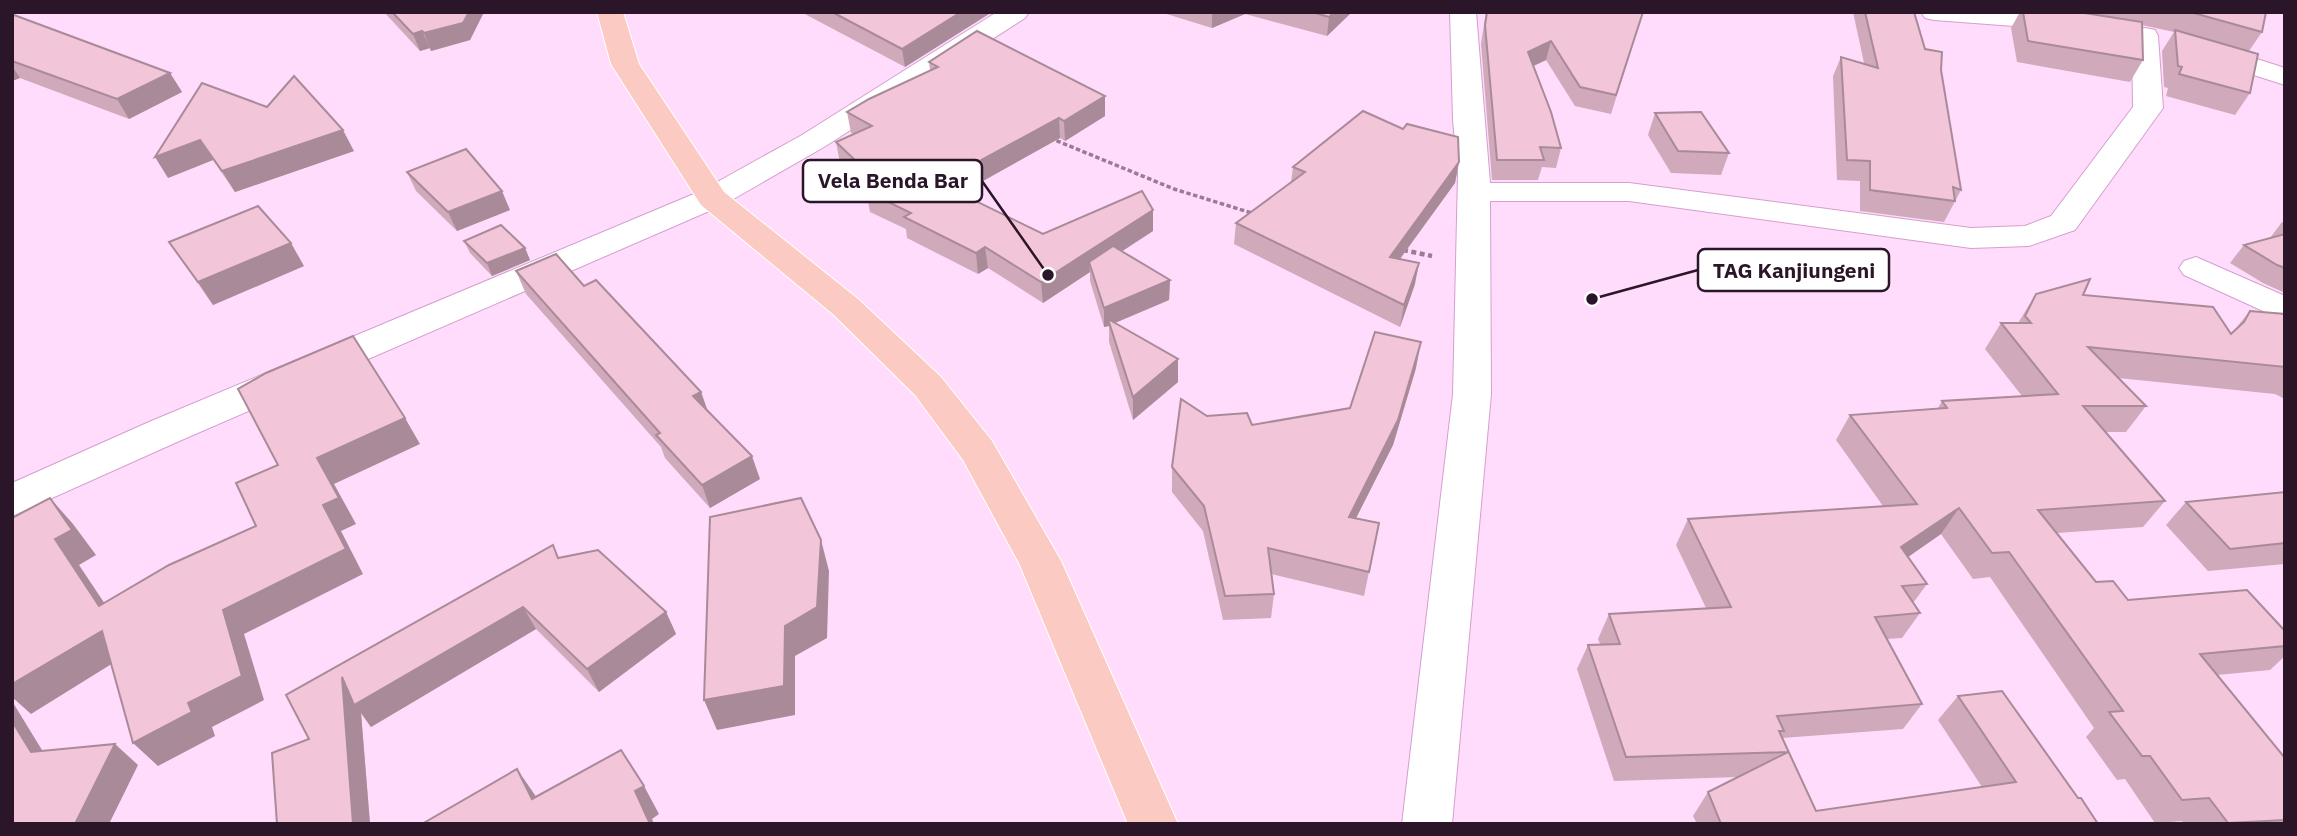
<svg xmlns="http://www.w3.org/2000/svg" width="2297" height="836" viewBox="0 0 2297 836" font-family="'IBM Plex Sans',sans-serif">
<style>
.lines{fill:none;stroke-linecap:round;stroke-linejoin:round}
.minor-casing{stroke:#d59ed0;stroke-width:2}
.primary-casing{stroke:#fff;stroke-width:2}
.path-far1{stroke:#987c95;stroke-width:3.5;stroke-dasharray:4.5 2.5;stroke-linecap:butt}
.path{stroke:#987c95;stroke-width:4.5;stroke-dasharray:5 3.5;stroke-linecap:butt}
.minor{fill:#fff;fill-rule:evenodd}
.primary{fill:#fbcbc3;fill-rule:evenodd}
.wall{fill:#d0a9bb}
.shaded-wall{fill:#a98a98}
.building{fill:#f2c5d9;stroke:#a98a98;stroke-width:2}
.leader{fill:none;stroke:#2a1628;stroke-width:2.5}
.callout-dot{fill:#2a1628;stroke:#fff;stroke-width:2.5}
.callout{fill:#fff;stroke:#2a1628;stroke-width:2.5}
.callout-label{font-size:21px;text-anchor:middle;font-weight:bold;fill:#2a1628}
</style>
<rect width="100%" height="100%" fill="#ffdcfb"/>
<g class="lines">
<defs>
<g id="minor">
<polygon points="997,12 1029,12 1025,18 824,147 723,205 177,442 12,516 12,483 149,422 701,191 802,135"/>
<polygon points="1450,12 1476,12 1490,183 1629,183 1971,228 2025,226 2051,216 2133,107 2132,36 2135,30 2145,28 2155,30 2158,36 2163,108 2075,230 2029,246 1971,248 1629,201 1490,201 1491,394 1452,824 1402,824 1453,394 1458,174 1453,120"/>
<polygon points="1921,12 2045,12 2078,16 2082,22 2078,28 2069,30 1934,20 1925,18"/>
<polygon points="2207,43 2285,68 2285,85 2197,57 2193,51 2197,45"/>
<polygon points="2196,257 2285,296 2285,321 2184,275 2179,268 2184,261"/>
</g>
<polygon id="primary" points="597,12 623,12 639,64 724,192 858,299 941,377 992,441 1061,561 1178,824 1128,824 1019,563 963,460 915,395 834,315 701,205 611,64"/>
</defs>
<!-- minor casing -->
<use href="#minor" class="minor-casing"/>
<!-- primary casing -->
<use href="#primary" class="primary-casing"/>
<!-- path-far1 -->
<polyline class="path-far1" points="1050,138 1174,189 1255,214"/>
<!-- path -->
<polyline class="path" points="1403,250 1432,256"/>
<!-- minor -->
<use href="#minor" class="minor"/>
<!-- primary -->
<use href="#primary" class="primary"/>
</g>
<!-- wall -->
<g class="wall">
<polygon points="384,12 484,12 470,40 431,51 430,48 420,51"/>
<polygon points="801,12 992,12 905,67"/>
<polygon points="1160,12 1352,12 1327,36 1245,14 1212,28"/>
<polygon points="1486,12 1643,12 1611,114 1575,106 1546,60 1533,66 1561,148 1556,168 1542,167 1538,180 1492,180 1481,44"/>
<polygon points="1853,12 1914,12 1925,49 1941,70 1961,190 1944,222 1860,211 1860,181 1837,180 1833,76 1841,57 1864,63"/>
<polygon points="2020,12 2266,12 2262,32 2249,51 2250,93 2235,115 2166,96 2168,88 2164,87 2162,51 2174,32 2142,25 2143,60 2130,82 2017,62 2011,28"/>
<polygon points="12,16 170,73 182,92 129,119 20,78 12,81"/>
<polygon points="929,62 1105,96 1105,116 1065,141 1060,138 960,193 1043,234 1153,231 1121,251 1170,280 1169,300 1115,323 1178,359 1178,382 1133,420 1109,342 1109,326 1104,327 1090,281 1090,272 1043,303 988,268 978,274 907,238 906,229 870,212 866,191 868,190 840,163 836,142 854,134 851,133 847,112 930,70"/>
<polygon points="267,107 354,151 235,192 213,160 168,178"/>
<polygon points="1655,113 1729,153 1721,175 1671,173 1648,135"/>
<polygon points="1459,162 1455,183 1400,259 1415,284 1400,327 1234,244 1236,223 1291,182 1293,167"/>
<polygon points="407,172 510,210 457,231 416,191"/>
<polygon points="2282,222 2285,222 2285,293 2263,283 2230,263 2244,245 2270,238"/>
<polygon points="464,241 525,248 530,260 492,276 470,253"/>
<polygon points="169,242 304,266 213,305"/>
<polygon points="516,271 584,286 701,392 708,412 760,479 710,508 665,458 661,447 526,294"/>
<polygon points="2036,294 2083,295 2231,334 2250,311 2285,314 2285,399 2275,394 2118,378 2146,406 2126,432 2105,432 2165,501 2143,527 2057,533 2096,582 2128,600 2285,631 2285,656 2270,670 2217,675 2285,758 2285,824 2184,824 2182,821 2155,823 2125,779 2117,780 2086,737 2094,728 1990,577 1973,579 1941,534 1908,557 1927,584 1913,603 1920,613 1902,638 1887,639 1922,704 1903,729 1782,738 1816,811 1982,787 1938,720 1958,696 2078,798 2098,824 1697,824 1693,816 1708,792 1739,777 1614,781 1577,669 1588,645 1600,644 1598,639 1609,614 1706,608 1676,545 1688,519 1883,506 1836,440 1850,415 1938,408 1942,401 2022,396 1985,349 2001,323 2018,323"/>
<polygon points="1416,368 1393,445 1356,518 1379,523 1364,596 1271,574 1274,594 1271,618 1223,620 1203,531 1172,492 1172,467 1207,416 1252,425 1350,408"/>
<polygon points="2285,492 2285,564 2208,571 2166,525 2186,502"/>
<polygon points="559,558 666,612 676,634 599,692 536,629 371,727 361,713 370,824 277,824 309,739"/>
</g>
<!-- shaded-wall -->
<g class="shaded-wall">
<polygon points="469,12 484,12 470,40 431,51 424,33"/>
<polygon points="961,12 992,12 905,67 902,49"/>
<polygon points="1212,12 1245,12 1245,14 1212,28"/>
<polygon points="1334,12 1352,12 1327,36 1329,17"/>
<polygon points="422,31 430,48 420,51 413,34"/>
<polygon points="1551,41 1546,60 1523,71 1528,52"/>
<polygon points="12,66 20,78 12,81"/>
<polygon points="170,73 182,92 129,119 117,99"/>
<polygon points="1105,96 1105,116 1065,141 1064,121"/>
<polygon points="1059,118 1060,138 942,204 939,183"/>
<polygon points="343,130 354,151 235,192 222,171"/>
<polygon points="200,140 213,160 168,178 155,157"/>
<polygon points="1459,162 1455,183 1386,278 1390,257"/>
<polygon points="502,191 510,210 457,231 448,212"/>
<polygon points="1153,210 1153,231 1092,271 1089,262 1090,272 1043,303 1041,282"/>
<polygon points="291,243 304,266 213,305 198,282"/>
<polygon points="985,247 988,268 978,274 976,253"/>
<polygon points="525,248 530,260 492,276 487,263"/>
<polygon points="1419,263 1415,284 1400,327 1404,305"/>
<polygon points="1170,280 1169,300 1110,325 1108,319 1109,326 1104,327 1104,308"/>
<polygon points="1421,342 1416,368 1393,445 1344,542 1349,517"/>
<polygon points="1178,359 1178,382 1133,420 1133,397"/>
<polygon points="701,392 709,415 693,396"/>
<polygon points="405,418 420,444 334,484 356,524 341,531 363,574 244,634 264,700 212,727 215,736 158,766 133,743 223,610 323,505 317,458"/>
<polygon points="752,456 760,479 710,508 702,485"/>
<polygon points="50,498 73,524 96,555 79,565 123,631 99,606 55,539"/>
<polygon points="1959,508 1941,534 1885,573 1901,547"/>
<polygon points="821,540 829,571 827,638 795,656 795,715 717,730 704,700 785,626"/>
<polygon points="523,607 536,629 371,727 361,713 370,824 353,824 342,677"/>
<polygon points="666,612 676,634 599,692 587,669"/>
<polygon points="102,631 126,655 31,714 12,697 12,684"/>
<polygon points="12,701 56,773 31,752 12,721"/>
<polygon points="115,744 138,765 109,824 75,824"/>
<polygon points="517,769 537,798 532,799"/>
<polygon points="644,786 659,814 652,819 654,824 650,824 635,791"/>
</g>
<!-- building -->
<g class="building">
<polygon points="392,12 469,12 463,23 424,33 422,31 413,34"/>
<polygon points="832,12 961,12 902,49"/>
<polygon points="1312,12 1334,12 1329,17"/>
<polygon points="1487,12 1643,12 1616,95 1580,87 1551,41 1528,52 1551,112 1561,148 1540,147 1544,160 1497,160 1485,25"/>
<polygon points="1865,12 1914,12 1925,49 1942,52 1941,70 1961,190 1953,187 1955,201 1870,190 1870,161 1847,160 1841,57 1878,68"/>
<polygon points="2023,12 2078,12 2142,22 2143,60 2028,41"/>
<polygon points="2190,12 2266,12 2262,32"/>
<polygon points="14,15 170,73 117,99 12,61 12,16"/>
<polygon points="2175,30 2258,54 2250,93 2179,74 2182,67 2178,66"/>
<polygon points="977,31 1105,96 1064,121 1059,118 939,183 1043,234 1142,191 1153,210 1041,282 985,247 976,253 904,217 911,213 866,191 879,183 836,142 872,126 847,112 869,99 938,67 929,62"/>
<polygon points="294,76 343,130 222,171 200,140 155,157 202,83 267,107"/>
<polygon points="1363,111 1403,129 1407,124 1458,137 1459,162 1390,257 1419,263 1404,305 1236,223 1305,172 1293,167"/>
<polygon points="1701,112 1729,153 1678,151 1655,113"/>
<polygon points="466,149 502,191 448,212 407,172"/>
<polygon points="258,206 291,243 198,282 169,242"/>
<polygon points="501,225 525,248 487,263 464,241"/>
<polygon points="2285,234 2285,268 2277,265 2244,245"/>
<polygon points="1113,246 1170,280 1104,308 1089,262"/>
<polygon points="556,254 584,286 596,280 701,392 693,396 752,456 702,485 656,435 660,433 516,271"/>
<polygon points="2090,279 2083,295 2213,307 2231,334 2244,322 2250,311 2285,314 2285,367 2088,347 2146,406 2083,406 2165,501 2038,510 2096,582 2113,581 2128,600 2247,590 2285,631 2285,646 2200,654 2285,758 2285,820 2228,823 2209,798 2182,800 2150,756 2142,756 2109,712 2123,711 2009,552 1992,553 1959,508 1901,547 1927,584 1902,586 1920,613 1875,617 1922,704 1777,716 1784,731 1779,731 1816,811 2016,782 1958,696 2002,691 2078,798 2081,798 2098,824 1721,824 1708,792 1788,752 1626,757 1588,645 1620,644 1609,614 1731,607 1688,519 1917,504 1850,415 1947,408 1942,401 2058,394 2001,323 2031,323 2025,316 2036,294"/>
<polygon points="1108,319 1178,359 1133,397"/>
<polygon points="1375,332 1421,342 1398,420 1349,517 1379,523 1369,572 1268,548 1274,594 1225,596 1204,506 1172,467 1181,399 1207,416 1247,413 1252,425 1350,408"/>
<polygon points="353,336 405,418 317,458 339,498 323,505 346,549 223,610 242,676 188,703 192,712 133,743 102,631 12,684 12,518 50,498 72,530 55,539 99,606 169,565 256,526 236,483 278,465 238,389 266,373"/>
<polygon points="2285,492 2285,543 2230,549 2186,502"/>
<polygon points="801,498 821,540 817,607 785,626 784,686 704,700 710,517"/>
<polygon points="553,545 558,558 598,550 666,612 587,669 523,607 354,705 342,677 353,824 277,824 272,753 309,739 286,695"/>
<polygon points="12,721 31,752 115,744 75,824 12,824"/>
<polygon points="621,750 644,786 635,791 650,824 422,824 517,769 532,799"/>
</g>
<!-- callouts -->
<path class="leader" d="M1048 275L982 181M1592 299L1698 270"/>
<g class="callout-dot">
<circle cx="1048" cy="275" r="7"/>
<circle cx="1592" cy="299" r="7"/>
</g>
<g class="callout">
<rect x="803" y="160" width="179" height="42" rx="7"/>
<rect x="1698" y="249" width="191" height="42" rx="7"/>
</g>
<g class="callout-label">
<text x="893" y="188">Vela Benda Bar</text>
<text x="1794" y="278">TAG Kanjiungeni</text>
</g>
<!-- border -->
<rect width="2297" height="836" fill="none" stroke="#2a1628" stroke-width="28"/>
</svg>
